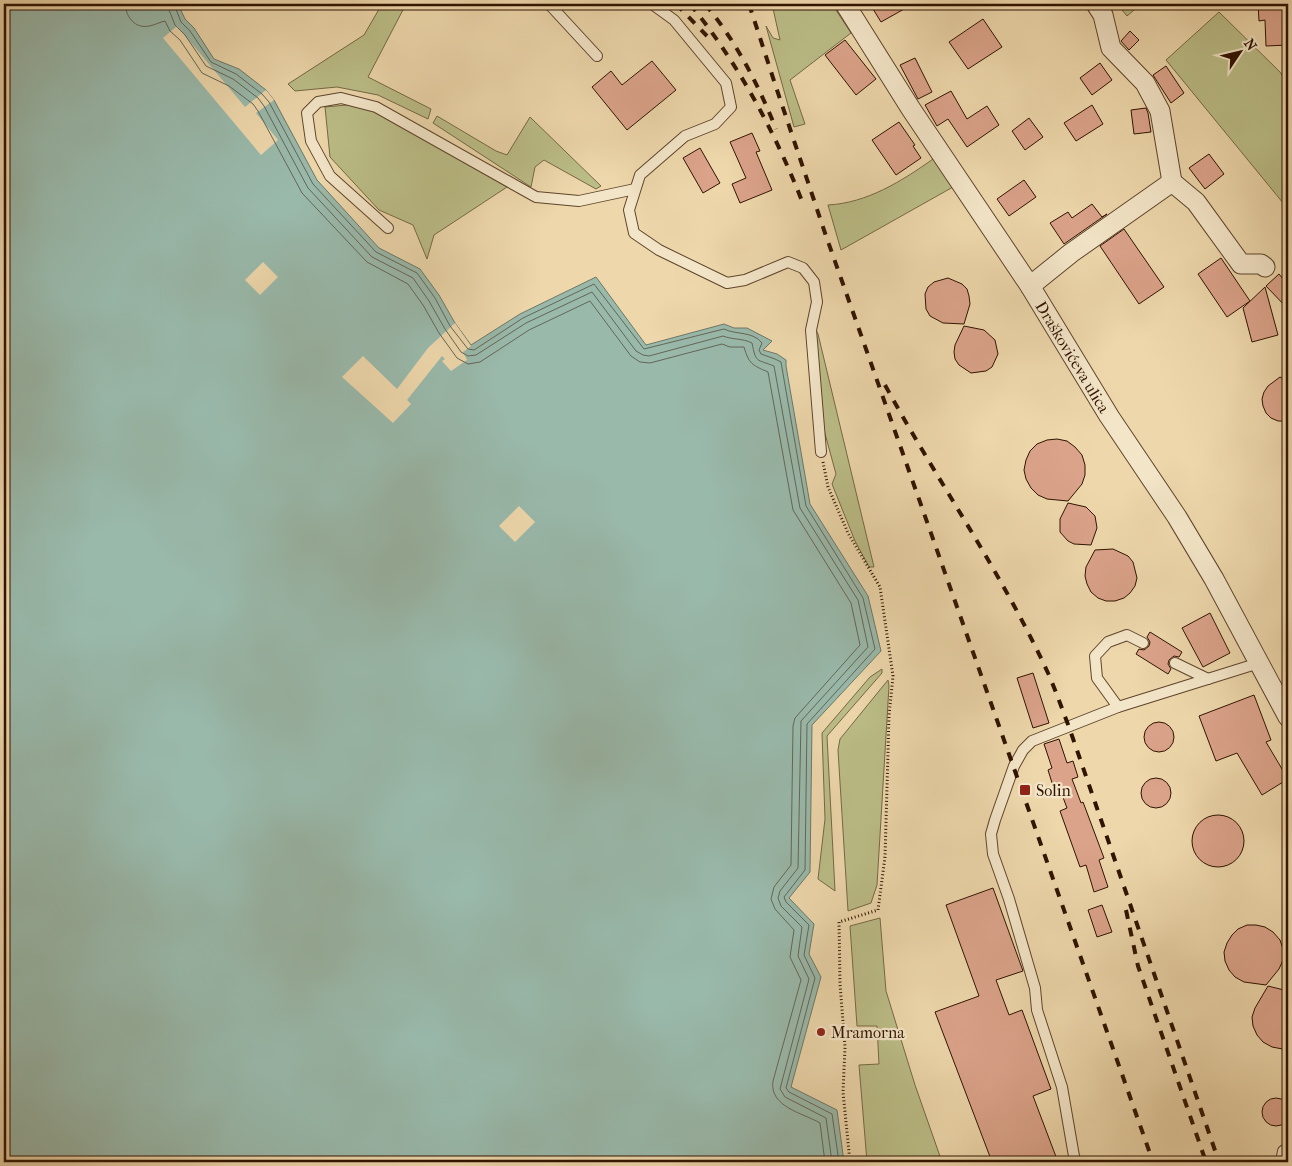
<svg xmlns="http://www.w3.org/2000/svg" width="1292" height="1166" viewBox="0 0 1292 1166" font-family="'IM FELL French Canon',serif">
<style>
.green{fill:#bbbd87;stroke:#766844}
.water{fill:#99b9ab;stroke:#6f7767}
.pier{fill:#edd7ab}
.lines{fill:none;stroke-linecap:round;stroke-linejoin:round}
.shore{stroke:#646656;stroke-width:1}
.building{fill:#dba38a;stroke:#301300}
.lane-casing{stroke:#5f442b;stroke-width:12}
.street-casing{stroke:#5f442b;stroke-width:21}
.path{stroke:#301300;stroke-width:3;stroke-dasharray:1 2.5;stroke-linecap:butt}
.lane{stroke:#f3e5c8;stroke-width:10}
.street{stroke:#f3e5c8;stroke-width:19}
.rail{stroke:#301300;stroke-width:4;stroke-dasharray:9 9;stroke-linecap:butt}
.poi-dot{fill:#8f2418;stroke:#f3e5c8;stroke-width:2}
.labels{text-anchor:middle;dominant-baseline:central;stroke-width:4.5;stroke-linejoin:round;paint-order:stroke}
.street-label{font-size:16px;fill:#301300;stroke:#f3e5c8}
.poi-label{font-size:16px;fill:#301300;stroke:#f3e5c8;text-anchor:start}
</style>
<rect width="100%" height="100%" fill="#edd7ab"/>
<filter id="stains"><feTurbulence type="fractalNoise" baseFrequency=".004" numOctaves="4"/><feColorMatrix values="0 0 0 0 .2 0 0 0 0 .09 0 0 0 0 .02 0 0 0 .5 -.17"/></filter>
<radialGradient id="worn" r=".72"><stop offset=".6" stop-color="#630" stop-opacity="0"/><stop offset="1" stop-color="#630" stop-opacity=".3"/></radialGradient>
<!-- green -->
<g class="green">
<polygon points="382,4 406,4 368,77 431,109 428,119 378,95 337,87 295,91 288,84 364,35"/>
<polygon points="772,4 832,4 851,33 790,80 805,124 794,127 766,26 773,38 780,40"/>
<polygon points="1117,4 1141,4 1127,16"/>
<polygon points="1219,12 1280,72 1288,84 1288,209 1166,60"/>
<polygon points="347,105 374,110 507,187 434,235 427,259 413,225 379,210 330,157 325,107"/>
<polygon points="437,116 496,151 507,155 530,117 601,186 596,189 544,160 535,167 531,187 433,123"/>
<path d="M933,159L953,187L841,250L828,205C867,203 902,181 933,159Z"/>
<polygon points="815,328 818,334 874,567 869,567 855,541 832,484 836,474 824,430"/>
<polygon points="882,669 882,673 827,736 835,891 818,879 825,819 822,733 870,677"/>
<polygon points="888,680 889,686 877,885 871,903 848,911 838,750 840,739"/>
<polygon points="880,918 886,991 915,1085 942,1162 867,1162 859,1065 879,1064 877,1026 857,1026 850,926"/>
</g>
<!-- water -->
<polygon class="water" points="4,4 143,4 145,8 158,4 178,4 185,19 194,28 214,59 239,69 266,90 274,100 317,180 379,248 420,269 439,295 455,323 471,345 520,314 596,277 646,345 724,324 734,328 747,328 772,341 763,350 777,354 786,360 786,366 810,504 868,596 881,651 812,725 810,872 789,898 814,924 809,954 821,977 791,1087 837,1110 844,1162 4,1162"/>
<!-- pier -->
<g class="pier">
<polygon points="177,26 245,107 266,90 274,100 256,113 278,140 261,155 163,38"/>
<polygon points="263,262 278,277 260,295 245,280"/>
<polygon points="455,323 471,346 463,352 467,360 451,371 442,361 445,359 442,356 407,400 411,404 393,423 342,377 363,356 397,389 428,348"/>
<polygon points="519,506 535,522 515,542 499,526"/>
</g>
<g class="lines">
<!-- shore -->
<g class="shore">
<path d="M125,4C126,17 135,29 149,26C155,25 160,22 165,21L170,31L180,40L202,73L229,86L253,104L258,111L302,193L367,262L408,284L423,305L439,333L457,358L468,364L480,362L529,330L590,301L631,356L640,362L650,363L722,344L730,347H744C749,364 752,365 768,372L793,510L851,603L860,645L795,718L793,726L791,865L774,887L771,899L775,909L794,930L790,957L801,980L773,1081C769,1107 803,1113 820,1123L825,1162"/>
<path d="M168,4L167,5L175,25L185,35L206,66L233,79L258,98L264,106L308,188L372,257L413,278L429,301L445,329L461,352L468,356L476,355L526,323L592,292L636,351L643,355L649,356L723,336C733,340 742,338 752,343C756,363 756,359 774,366L800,508L858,600L868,647L801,721L798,868L780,891L778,898L781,906L802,927L798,956L809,979L780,1089L785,1097L826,1118L832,1162"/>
<path d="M174,4L181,22L190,31L211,62L236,74L262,94L269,102L313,184L376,252L417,273L435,298L450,326L468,349L474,350L523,318L594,284L644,349L724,329C736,335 753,331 762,343L759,350L761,354L775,359L781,362L806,506L863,598L875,649L807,724L805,870L784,897L786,902L809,925L804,955L815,978L786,1088L789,1092L832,1114L839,1162"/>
</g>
</g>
<!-- building -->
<g class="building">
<polygon points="870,4 913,4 881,22"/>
<polygon points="1258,4 1288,4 1288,45 1266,46 1265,20 1259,21"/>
<polygon points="983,19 1002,47 968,69 949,42"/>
<polygon points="1130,31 1139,40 1129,50 1121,41"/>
<polygon points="845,40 876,79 856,95 825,55"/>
<polygon points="915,58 932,92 918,99 900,65"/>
<polygon points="652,61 676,90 627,130 592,87 611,71 622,85"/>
<polygon points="1100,63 1112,80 1092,95 1080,78"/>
<polygon points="1166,66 1184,93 1171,103 1153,75"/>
<polygon points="951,91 967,119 987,106 999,125 967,147 948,119 937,126 925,105"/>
<polygon points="1092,105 1103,124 1076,141 1064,123"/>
<polygon points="1146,108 1148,113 1151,132 1134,134 1131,110"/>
<polygon points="1029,118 1043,137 1025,150 1012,131"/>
<polygon points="899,122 915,145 913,146 921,158 896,175 872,140"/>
<polygon points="752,133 760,151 756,152 772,190 740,203 732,184 746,178 730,142"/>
<polygon points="700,148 720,183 703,193 683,158"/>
<polygon points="1209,154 1224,174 1205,189 1189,168"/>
<polygon points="1024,180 1036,197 1009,216 997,199"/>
<polygon points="1092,204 1102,217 1107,214 1064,244 1050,223 1068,212 1072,218"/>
<polygon points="1124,229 1164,287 1139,304 1100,246"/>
<polygon points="1221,258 1250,301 1227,317 1198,274"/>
<polygon points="1279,274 1288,285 1288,309 1266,286"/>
<polygon points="948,278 962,284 967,289 969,296 970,304 964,324 943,323 930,316 926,309 925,294 928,287 934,282"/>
<polygon points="1265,287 1278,335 1252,342 1243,308"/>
<polygon points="964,326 984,330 995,340 998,354 992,367 986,371 971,373 959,365 955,359 954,352 955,345"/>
<polygon points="1280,377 1288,381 1288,421 1278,421 1271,418 1266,413 1263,406 1262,399 1264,392 1268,386"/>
<polygon points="1057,439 1067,441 1075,447 1082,455 1085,465 1085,475 1082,484 1068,501 1047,499 1038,495 1031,488 1026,479 1024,470 1026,460 1030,451 1037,444 1047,440"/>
<polygon points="1068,503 1086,507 1095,516 1097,528 1091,545 1074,544 1068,541 1060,532 1060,519"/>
<polygon points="1113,549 1128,556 1133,562 1137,578 1135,586 1130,593 1124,598 1115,601 1106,601 1098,598 1091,592 1087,584 1085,576 1086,567 1095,550"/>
<polygon points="1210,613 1230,653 1203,667 1182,628"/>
<polygon points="1150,632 1182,652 1179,657 1174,656 1169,660 1168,664 1171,669 1168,674 1136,654 1139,649 1144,650 1149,646 1150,642 1147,637"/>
<polygon points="1033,673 1049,723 1033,728 1017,678"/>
<polygon points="1254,695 1271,740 1266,742 1288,779 1262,795 1237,753 1216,761 1199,716"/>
<circle cx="1159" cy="737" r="15"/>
<polygon points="1059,739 1067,763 1073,761 1078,777 1072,779 1081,803 1083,802 1104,858 1099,860 1108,887 1094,892 1086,865 1080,867 1060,811 1067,808 1058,784 1053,786 1048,770 1052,768 1044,744"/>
<circle cx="1156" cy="793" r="15"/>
<circle cx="1218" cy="841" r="26"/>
<polygon points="993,888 1023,971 996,980 1009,1015 1022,1010 1051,1089 1033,1096 1058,1162 992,1162 935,1012 979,996 946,905"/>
<polygon points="1102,905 1112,932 1097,937 1088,910"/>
<polygon points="1247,925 1256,925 1265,927 1273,932 1280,940 1283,949 1283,960 1279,969 1266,985 1244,982 1235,977 1229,970 1225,961 1224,952 1227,943 1232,935 1238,929"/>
<polygon points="1268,986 1288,991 1288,1050 1272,1047 1263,1042 1257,1035 1253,1026 1252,1017 1255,1008"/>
<circle cx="1276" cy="1112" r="14"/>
</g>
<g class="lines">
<defs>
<g id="lane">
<polyline points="549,4 597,56"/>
<polyline points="652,4 674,20 726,83 731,107 715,124 685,136 640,175 629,210 634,233 659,250 727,283 745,280 788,262 803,268 814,282 817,302 811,330 821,452"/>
<polyline points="388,228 330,176 311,141 307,113 318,102 341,98 376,107 536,197 579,201 635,189"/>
<polyline points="1175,663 1208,679"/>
<polyline points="1118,707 1097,678 1095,656 1108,642 1127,635 1143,643"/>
<polyline points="1075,1162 1062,1087 1037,1010 1035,988 1009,899 993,854 991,834 995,820 1014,766 1023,750 1032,741 1118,707 1259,663"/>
<polyline points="1281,1162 1283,1151 1288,1148"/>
</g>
<g id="street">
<path id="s1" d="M845,4L911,109L1030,286L1109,416L1177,517L1214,579L1288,717"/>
<polyline points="1172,182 1196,202 1241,264 1261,264 1265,267"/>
<polyline points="1030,286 1071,253 1172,182 1160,111 1145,83 1111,48 1103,15 1096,4"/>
</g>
</defs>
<!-- lane casing -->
<use href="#lane" class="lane-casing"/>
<!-- street casing -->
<use href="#street" class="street-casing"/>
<!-- path -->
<polyline class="path" points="823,462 828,487 848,533 880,587 893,676 889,716 885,857 878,910 839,922 840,984 845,1047 843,1092 850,1162"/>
<!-- lane -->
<use href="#lane" class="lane"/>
<!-- street -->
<use href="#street" class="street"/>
<!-- rail -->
<g class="rail">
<polyline points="676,4 707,36"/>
<path d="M690,4C738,63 774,130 802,201"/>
<path d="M705,4C736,41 758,84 776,129"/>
<polyline points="749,4 776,87 825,233 1153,1162"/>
<path d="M885,385C938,482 1002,573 1048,673C1056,691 1062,709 1069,727L1219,1162"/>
<polyline points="1126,910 1138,966 1206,1162"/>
</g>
</g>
<!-- markers -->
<g class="poi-dot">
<rect x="1019" y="784" width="12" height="12" rx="2.5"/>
<circle cx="821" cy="1032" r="5"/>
</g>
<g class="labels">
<!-- street labels -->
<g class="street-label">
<text stroke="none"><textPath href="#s1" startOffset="420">Draškovićeva ulica</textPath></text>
</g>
<!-- poi labels -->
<g class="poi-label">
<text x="1036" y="790">Solin</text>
<text x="831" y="1032">Mramorna</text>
</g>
</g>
<!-- margin -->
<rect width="1292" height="1166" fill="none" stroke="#edd7ab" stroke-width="20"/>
<rect x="5" y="5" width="1282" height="1156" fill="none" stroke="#301300" stroke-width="2.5"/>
<rect x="10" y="10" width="1272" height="1146" fill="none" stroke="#301300"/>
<!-- north arrow -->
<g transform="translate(1240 52) rotate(55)" stroke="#f3e5c8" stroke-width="4" paint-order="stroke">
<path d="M0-4L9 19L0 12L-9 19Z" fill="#301300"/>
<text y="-8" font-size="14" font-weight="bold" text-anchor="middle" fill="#301300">N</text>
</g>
<rect width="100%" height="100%" filter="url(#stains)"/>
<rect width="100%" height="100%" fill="url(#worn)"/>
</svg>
